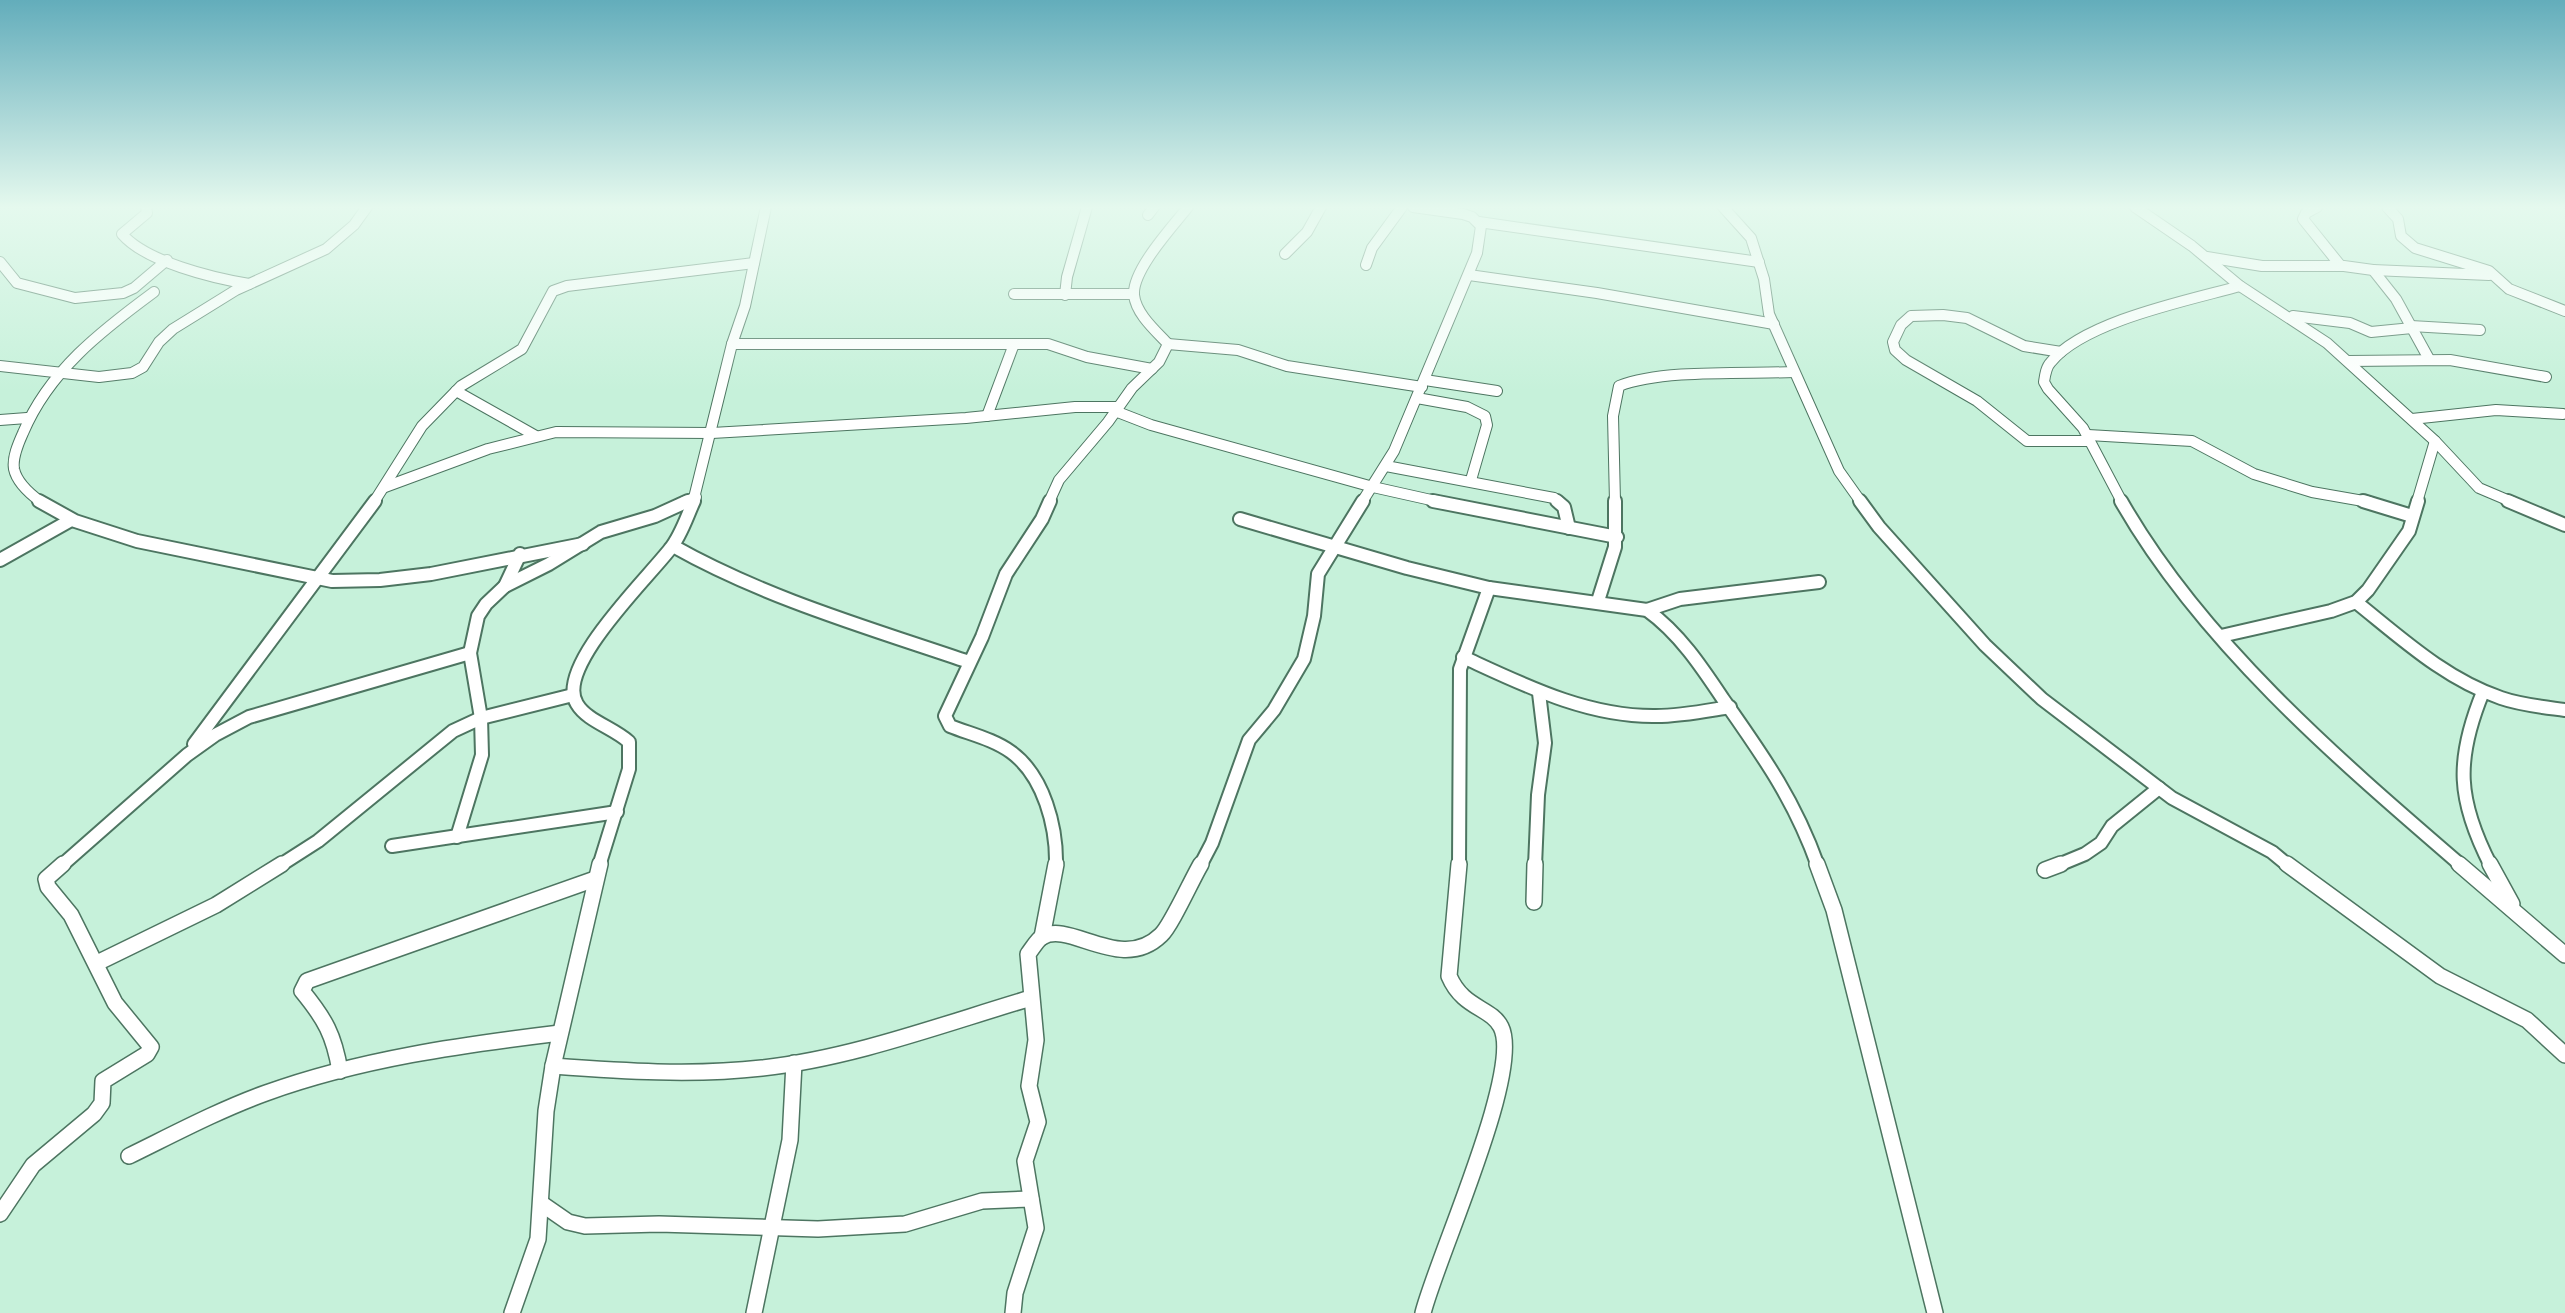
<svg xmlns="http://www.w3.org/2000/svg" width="2565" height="1313" viewBox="0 0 2565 1313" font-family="Georgia,serif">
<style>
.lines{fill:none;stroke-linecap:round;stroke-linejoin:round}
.street-far2-casing{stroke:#4d7561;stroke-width:12}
.street-far1-casing{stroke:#4d7561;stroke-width:16}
.street-casing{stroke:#4d7561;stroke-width:18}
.street-far2{stroke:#fff;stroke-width:10}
.street-far1{stroke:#fff;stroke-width:12}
.street{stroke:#fff;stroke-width:15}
</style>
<rect width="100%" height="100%" fill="#c6f1da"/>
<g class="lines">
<defs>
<g id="street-far2">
<path d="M146,207L147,213L122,234C146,262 213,278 249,284"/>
<polyline points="1723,207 1751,238 1764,279 1769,314 1839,471 1861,502"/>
<polyline points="2135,207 2192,246 2240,286 2327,343 2435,441 2479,488 2512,502"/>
<polyline points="2317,207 2306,213 2303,219 2340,265"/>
<polyline points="2387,207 2398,219 2401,236 2415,248 2489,271 2509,289 2565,311"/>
<polyline points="1148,215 1154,207"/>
<polyline points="1479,222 1759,262"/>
<polyline points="1285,254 1307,232 1321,207"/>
<polyline points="2207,257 2262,266 2344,266 2373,270 2396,299 2429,359"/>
<polyline points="0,262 17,283 75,298 123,293 134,288 167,260"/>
<polyline points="1366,265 1372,248 1402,207"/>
<polyline points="2373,270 2489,275"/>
<polyline points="1469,275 1597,293 1774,324"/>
<polyline points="1014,294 1134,294"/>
<polyline points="1065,295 1067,277 1087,207"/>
<polyline points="2293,316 2350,323 2371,332 2412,328"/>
<polyline points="2411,326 2480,330"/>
<polyline points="732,344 1048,344 1087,357 1152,369"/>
<polyline points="1168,344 1238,350 1287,366 1422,387"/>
<polyline points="2061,352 2024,346 1967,318 1943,315 1911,316 1901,325 1893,342 1895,350 1906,360 1977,401 2027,441 2090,441"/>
<polyline points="2348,361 2450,360 2546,377"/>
<polyline points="0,366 99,377 132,373 143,367 159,342 173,329 236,290 326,249 354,225 367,207"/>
<polyline points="1425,380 1497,391"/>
<polyline points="456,391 536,436"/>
<polyline points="1417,398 1467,407 1485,416 1487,425 1471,480"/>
<polyline points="1115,411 1151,425 1373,487 1440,502"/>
<polyline points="987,416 1014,344"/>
<polyline points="2412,419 2496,410 2563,414"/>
<polyline points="0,420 27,418"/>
<polyline points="2088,435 2192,441 2254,474 2312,492 2369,502"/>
<polyline points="1386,466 1554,498 1559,502"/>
<polyline points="385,487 488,449 556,432 712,433 966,418 1075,407 1118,407"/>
<path d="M41,502C30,494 17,483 14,469C12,458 18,444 23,433C49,371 101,331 154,292"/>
<polyline points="374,502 422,426 461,386 522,349 553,291 567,286 754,263"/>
<polyline points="684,502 696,497"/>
<polyline points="693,502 732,344 745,306 766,207"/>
<path d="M1049,502L1059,480L1108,422L1132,388L1159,362L1168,344C1156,331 1136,314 1134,295C1132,270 1173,226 1188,207"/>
<polyline points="1362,502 1394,451 1477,253 1481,226 1472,217 1463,214 1413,207"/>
<path d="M1615,502L1613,416L1619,386C1662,369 1746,374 1794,372"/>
<path d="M2122,502L2083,428L2048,389L2044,382C2045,375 2046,367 2051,362C2084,321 2190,300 2240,286"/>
<polyline points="2417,502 2435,441"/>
</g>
<g id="street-far1">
<polyline points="39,501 75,521 137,541 332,581 380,580 431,574 583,544"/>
<path d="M1050,501L1042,519L1006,574L982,637L945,716L950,726C970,734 993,739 1011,752C1044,776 1057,827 1056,866"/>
<polyline points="1433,501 1617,537"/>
<polyline points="1557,501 1564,507 1569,528"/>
<polyline points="1860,501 1879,527 1985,645 2042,699 2172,798 2272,852 2289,866"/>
<path d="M2121,501C2202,643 2339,760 2462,866"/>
<polyline points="2363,501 2412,516"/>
<polyline points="2508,501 2565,525"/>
<path d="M1240,519L1407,568L1489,588L1647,610C1679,633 1701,666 1723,699C1763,756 1794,799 1818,866"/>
<path d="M673,546C765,598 869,628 969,662"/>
<polyline points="0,560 71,520"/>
<polyline points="505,586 520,554"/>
<polyline points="1598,601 1615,547 1615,501"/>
<path d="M2356,602C2401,638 2445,679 2501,698C2521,705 2543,707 2565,710"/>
<polyline points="1647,610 1680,599 1819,582"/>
<polyline points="2221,636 2331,611 2356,602 2368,590 2409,531 2418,501"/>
<path d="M1463,657C1524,685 1587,717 1656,716C1681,716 1705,711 1730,707"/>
<path d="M2483,692C2455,760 2457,800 2491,866"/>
<polyline points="194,744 375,501"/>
<polyline points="457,837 482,755 481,718 470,653 478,616 486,604 505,586 549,564 601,532 655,516 688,501"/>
<polyline points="392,846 617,812"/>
<polyline points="61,866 187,755 215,735 249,717 470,653"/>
<polyline points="279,866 318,841 453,731 481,718 573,695"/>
<path d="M599,866L629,769V742C614,728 587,721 577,704C554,668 648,578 670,549C681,536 687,516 694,501"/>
<polyline points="1200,866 1212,843 1249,740 1274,710 1304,659 1314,616 1318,574 1363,501"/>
<polyline points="1459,866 1460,669 1489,588"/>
<polyline points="1535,866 1538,795 1545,743 1539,693"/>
<polyline points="2056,866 2085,854 2101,843 2112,826 2159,788"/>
</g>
<g id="street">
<polyline points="1817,864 1834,910 1935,1313"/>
<polyline points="2287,864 2440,976 2527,1020 2565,1055"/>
<polyline points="2459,864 2565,955"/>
<polyline points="2490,864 2512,904"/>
<polyline points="2045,870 2061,864"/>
<polyline points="1534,902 1535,864"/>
<polyline points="1042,937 1056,864"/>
<polyline points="97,963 216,905 282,864"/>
<path d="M553,1066C622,1071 692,1076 762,1068C853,1058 943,1024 1031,998"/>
<path d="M340,1071C334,1035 325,1019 302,991L307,981L595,879"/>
<path d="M129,1156C174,1134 219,1110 266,1093C360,1059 461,1045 560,1033"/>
<polyline points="542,1204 568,1222 585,1226 659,1224 818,1229 905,1224 982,1201 1031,1199"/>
<polyline points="0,1214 33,1165 94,1114 102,1103 103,1081 147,1054 151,1047 115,1003 71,915 48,887 46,879 63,864"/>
<polyline points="512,1313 538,1239 546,1111 553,1066 600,864"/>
<polyline points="754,1313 790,1140 794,1063"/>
<path d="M1013,1313L1015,1293L1036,1228L1025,1161L1038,1122L1029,1086L1036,1040L1028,954C1032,949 1037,940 1042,937C1070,920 1121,974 1161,935C1171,926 1192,879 1201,864"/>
<path d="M1423,1313C1437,1257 1523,1071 1501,1027C1491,1007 1463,1009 1449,976L1459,864"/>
</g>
</defs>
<!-- street-far2 casing -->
<use href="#street-far2" class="street-far2-casing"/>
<!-- street-far1 casing -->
<use href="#street-far1" class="street-far1-casing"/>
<!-- street casing -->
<use href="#street" class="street-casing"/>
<!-- street-far2 -->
<use href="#street-far2" class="street-far2"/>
<!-- street-far1 -->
<use href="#street-far1" class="street-far1"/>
<!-- street -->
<use href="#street" class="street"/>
</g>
<!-- sky -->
<linearGradient id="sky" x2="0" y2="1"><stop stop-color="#63adbb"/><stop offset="0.53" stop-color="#e5f9ee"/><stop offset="1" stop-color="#e5f9ee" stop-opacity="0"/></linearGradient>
<rect width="2565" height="391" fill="url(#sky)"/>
</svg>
